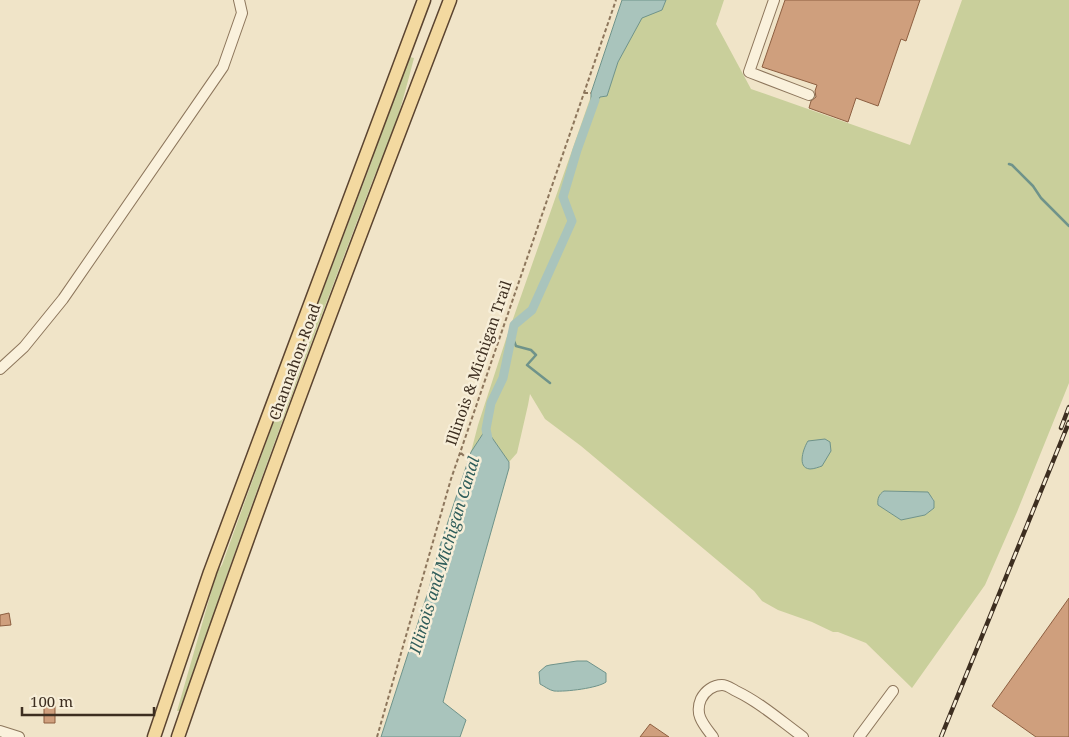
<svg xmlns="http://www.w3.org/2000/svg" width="1069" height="737" font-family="'Noto Serif',serif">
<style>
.green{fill:#c9cf9b;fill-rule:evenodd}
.water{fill:#a9c4bc;stroke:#6f938a}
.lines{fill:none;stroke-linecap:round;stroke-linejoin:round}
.stream{stroke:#6f938a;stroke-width:2.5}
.canal{stroke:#a9c4bc;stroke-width:9}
.building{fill:#cf9f7d;stroke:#8d5f41}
.minor-casing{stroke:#8d765c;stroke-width:12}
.major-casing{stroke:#5b4430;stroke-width:15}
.path{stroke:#8d765c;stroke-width:2;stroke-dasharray:4 2.5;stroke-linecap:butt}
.minor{stroke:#faf1dc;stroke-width:10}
.major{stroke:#f3d9a0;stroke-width:12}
.rail-casing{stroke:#3d2e20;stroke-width:4.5}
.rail{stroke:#f7eed8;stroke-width:2.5;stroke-dasharray:8;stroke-linecap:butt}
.labels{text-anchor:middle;stroke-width:5;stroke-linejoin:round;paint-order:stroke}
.street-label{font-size:15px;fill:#3d2e20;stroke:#f7eed8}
.water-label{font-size:16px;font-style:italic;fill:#2f5d5a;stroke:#f7eed8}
</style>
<rect width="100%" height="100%" fill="#f0e4c8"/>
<path class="green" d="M666 0H724L716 24 751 89 910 145 962 0H1069V383L1017 512 985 585 912 688 866 643 838 632H833L812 622 778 610 762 601 754 591 581 446 545 419 530 394 528 405 517 453 509 462 486 429 471 452 478 425 506 339 591 96V109L600 97 607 96 618 62 642 17 662 10ZM884 491H911L933 498 934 501V508L925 515 901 520 878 505C877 499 879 494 884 491Z
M409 57 414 58C406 89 398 119 387 149 383 159 378 167 374 177 320 318 268 458 218 600L217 608 181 711H177L217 572 222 565 279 407 373 158V151Z"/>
<path class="water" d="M622 0H666L662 10 642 18 618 62 607 96 600 97 591 110V93Z
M486 429 509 462V468L443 702 466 720 460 737H381L429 589 439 549 471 452Z
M825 439 830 442 831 451 822 466C819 467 814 469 810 469 796 468 804 447 808 441Z
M884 491 928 492 934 501V508L925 515 901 520 878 505C877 499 879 494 884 491Z
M577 661H587L606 673V682C598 688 566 692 554 691 549 690 544 686 540 684L539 672 546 666 550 665Z"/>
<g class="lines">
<path class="stream" d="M1009 164 1012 165 1033 186 1041 198 1069 226
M512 336 516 346 531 350 536 355 527 365 550 383"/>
<path class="canal" d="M488 439 486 429 491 403 503 378 514 325 532 310 572 221 563 197 577 150 595 100"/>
</g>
<path class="building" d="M785 0H920L906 41 901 39 878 106 856 98 848 122 809 108 811 101 816 97 815 91 817 85 762 67Z
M1069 598V737H1036L992 706Z
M9 613 11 625 0 626V615Z
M44 699 55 700V723H44Z
M650 724 669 737H640Z"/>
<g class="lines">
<g class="minor-casing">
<path id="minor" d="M774 0 749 72 809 95
M0 369 24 347 63 299 223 67 242 13 239 0
M0 731 19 737
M713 737C704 725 694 715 701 699 705 691 713 685 722 685 727 685 732 689 736 691 761 703 781 721 803 737
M859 737 893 691"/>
</g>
<g class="major-casing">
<path id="major" d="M154 737 210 572 254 454 424 0
M178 737C263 489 356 245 450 0"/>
</g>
<path class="path" d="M584 93H591
M461 453 468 460
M377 737 451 479 616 0"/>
<use href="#minor" class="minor"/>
<use href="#major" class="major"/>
<g class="rail-casing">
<path id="rail" d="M1061 428 1069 407
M941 737 1069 422"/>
</g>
<use href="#rail" class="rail"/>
</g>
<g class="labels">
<g class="street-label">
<text transform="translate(295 362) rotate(-70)" y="5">Channahon Road</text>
<text transform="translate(479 363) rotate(-71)" y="5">Illinois &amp; Michigan Trail</text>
</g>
<g class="water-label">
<text transform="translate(444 555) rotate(-73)" y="6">Illinois and Michigan Canal</text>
</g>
</g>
<path d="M22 707v8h132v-8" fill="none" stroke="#3d2e20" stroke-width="2.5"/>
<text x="30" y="707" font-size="15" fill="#3d2e20" stroke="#f7eed8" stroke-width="4" paint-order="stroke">100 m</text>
</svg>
